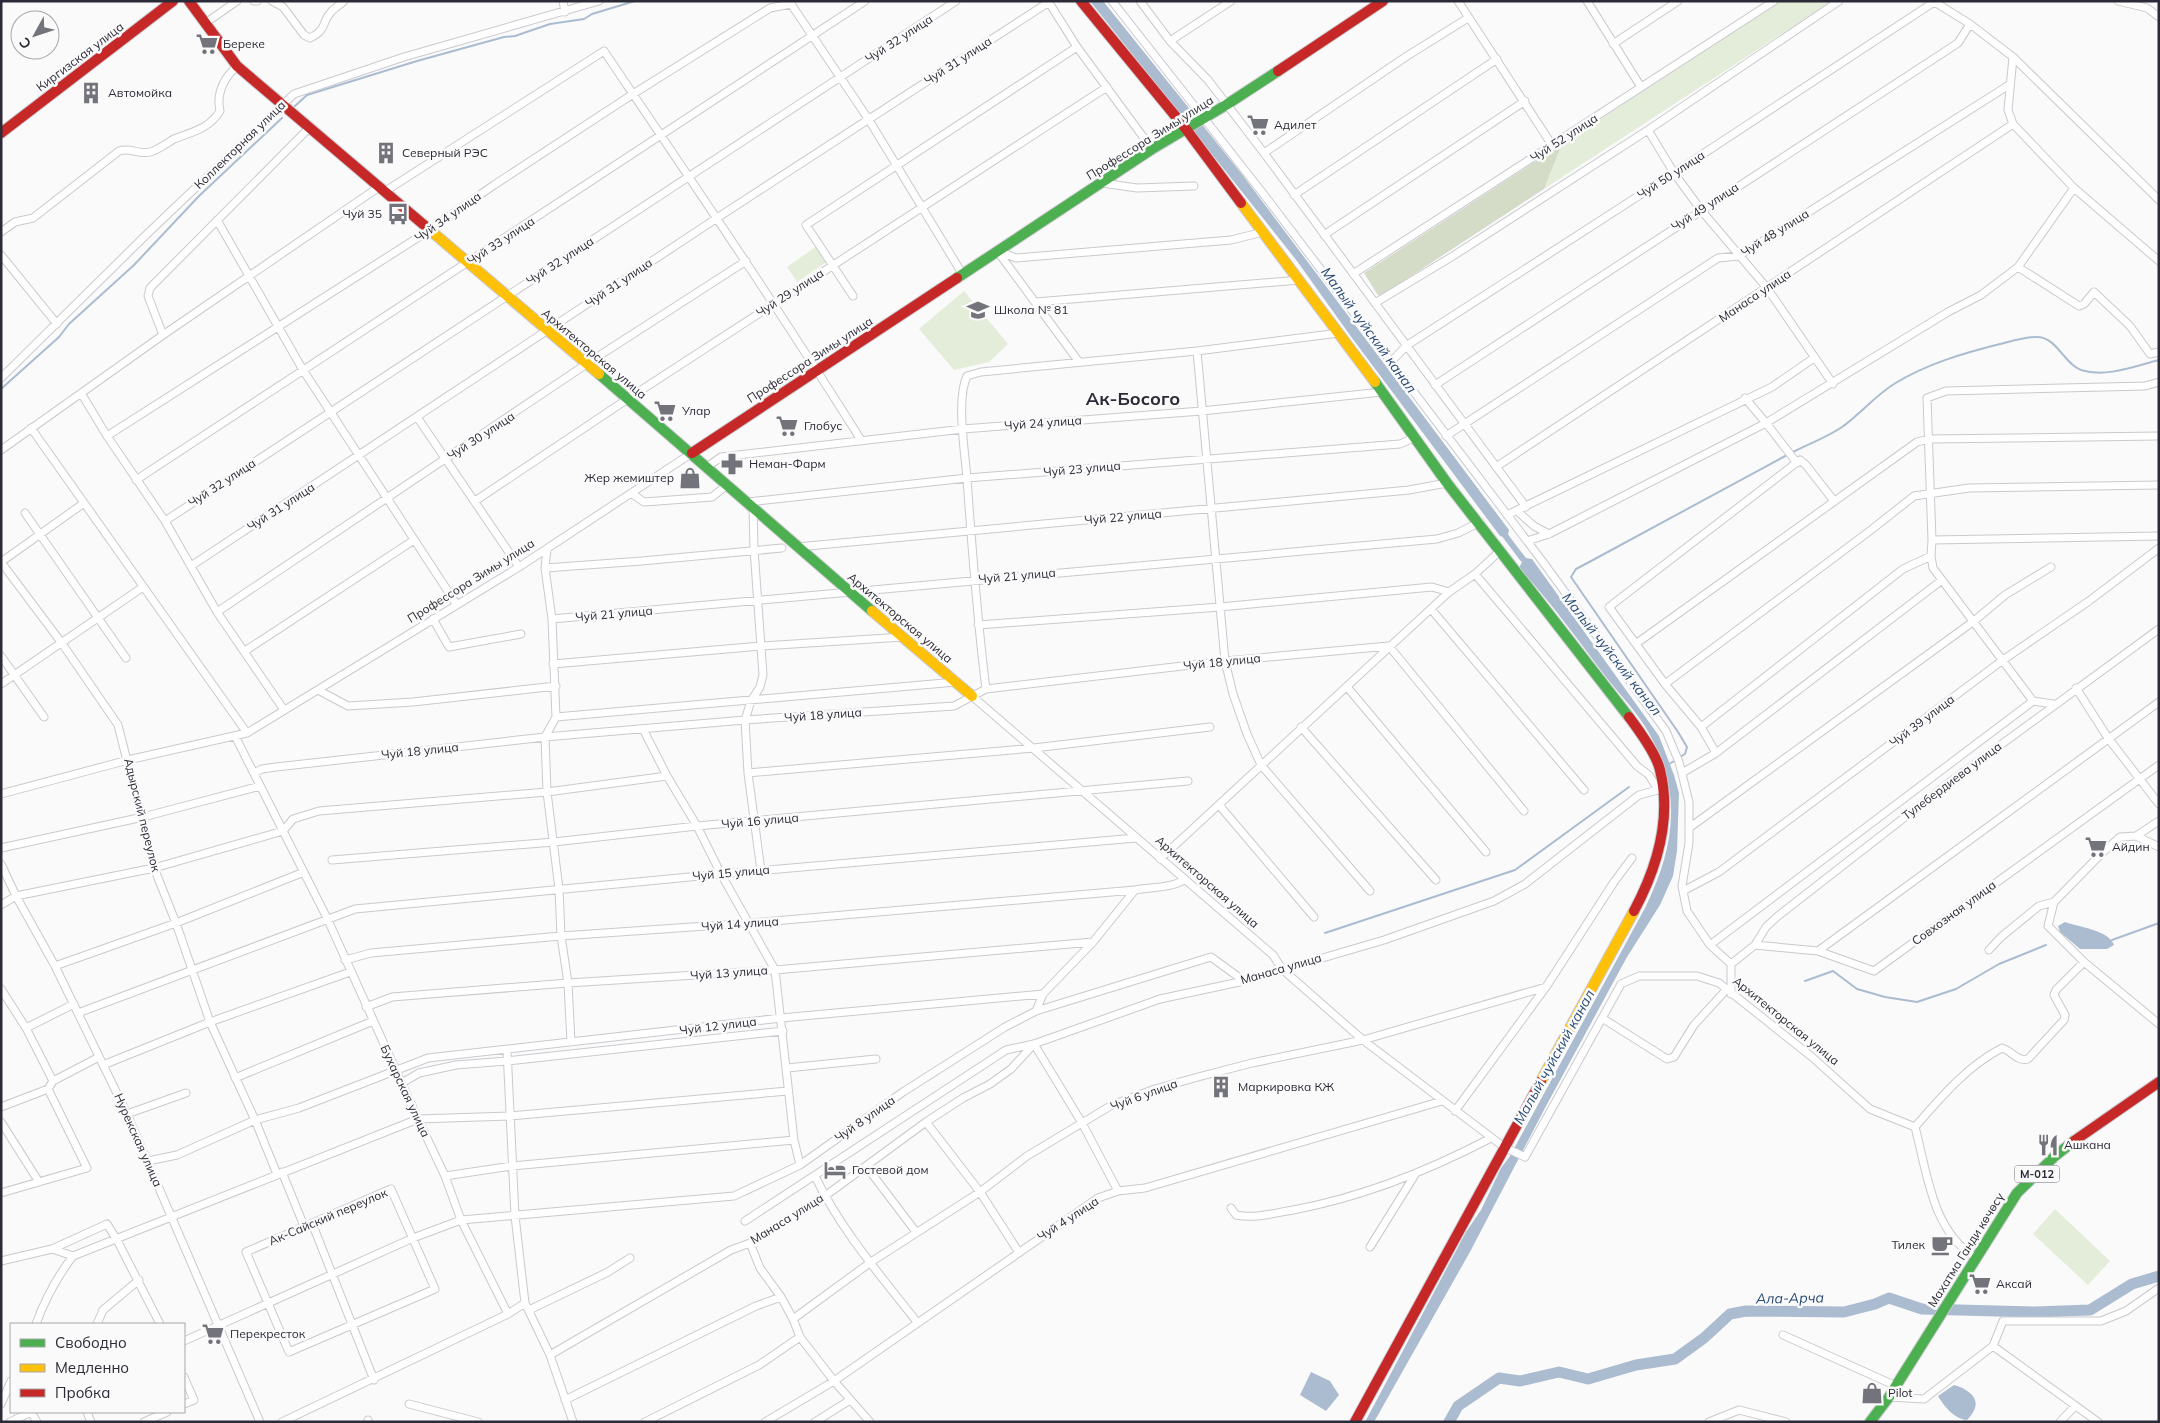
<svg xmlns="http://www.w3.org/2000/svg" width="2160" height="1423" font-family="Mulish,sans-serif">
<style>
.green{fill:#e4edd9}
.forest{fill:#d4dcc8}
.water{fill:#abbcd1}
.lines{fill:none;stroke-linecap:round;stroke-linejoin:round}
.stream{stroke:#abbcd1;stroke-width:2}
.canal{stroke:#abbcd1;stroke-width:6}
.river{stroke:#abbcd1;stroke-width:11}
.street-casing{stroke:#cac9cf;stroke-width:9}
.fast-casing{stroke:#cac9cf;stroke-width:12}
.slow-casing{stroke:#cac9cf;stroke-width:12}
.jam-casing{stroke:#cac9cf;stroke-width:12}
.street{stroke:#fefefe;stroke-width:7}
.fast{stroke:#4caf50;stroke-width:10}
.slow{stroke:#ffc107;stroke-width:10}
.jam{stroke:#c62828;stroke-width:10}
.labels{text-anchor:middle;stroke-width:5;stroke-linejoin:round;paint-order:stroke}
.shield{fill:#fafafa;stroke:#696872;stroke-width:1}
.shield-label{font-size:11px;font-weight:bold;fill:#2b2a37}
.street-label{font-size:12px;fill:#2b2a37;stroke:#fafafa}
.poi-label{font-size:12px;fill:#2b2a37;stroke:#fafafa;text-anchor:start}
.water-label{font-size:14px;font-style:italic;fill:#274a74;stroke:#fafafa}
.district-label{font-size:18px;font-weight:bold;fill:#2b2a37;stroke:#fafafa}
</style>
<rect width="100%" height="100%" fill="#fafafa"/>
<path class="green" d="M1780 1H1832L1544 189 1562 144Z
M817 246 828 261 797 282 787 267Z
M964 291 1008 344 989 362 954 370 919 329Z
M2055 1209 2110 1261 2088 1285 2033 1234Z"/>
<path class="forest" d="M1562 144 1544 189 1379 297 1364 273Z"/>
<path class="water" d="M1090 1H1103L1241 173 1509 530 1508 535 1511 540 1508 542 1504 537 1500 536 1352 338 1297 261Z
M1519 550 1526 558 1532 559 1659 736 1674 775 1679 793 1677 851 1673 876 1660 905 1627 957 1545 1108 1471 1250 1378 1415 1374 1422H1365L1466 1232 1481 1210 1501 1168 1510 1156 1645 908C1674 849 1683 794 1650 735 1639 714 1621 696 1606 677 1578 640 1551 602 1519 568L1522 562 1515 552Z
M2065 922C2078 927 2109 930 2114 945L2107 949H2080L2060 932 2058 926Z
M1311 1372 1330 1381 1339 1395 1326 1411 1300 1395Z
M1954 1385C1974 1391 1984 1403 1967 1420 1954 1419 1944 1406 1938 1396Z"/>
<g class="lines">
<path class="stream" d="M295 106 307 95 417 61 504 37 515 36 550 24 584 19 592 14 635 1
M1 389 59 337 69 324 134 265 199 196 282 118
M1791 453C1808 444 1826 438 1842 427 1860 414 1875 396 1894 384 1926 364 1964 353 2000 344 2012 341 2025 337 2037 337 2057 337 2064 364 2081 370 2106 378 2135 366 2159 360
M1680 757 1685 754 1687 747 1678 732 1571 577 1576 569 1593 560 1787 455
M1669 764 1676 760
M1325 933 1515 870 1629 787
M2112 940 2159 923
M1805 981 1833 971 1857 989 1885 997 1917 1002 1956 989 1999 964 2046 945"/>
<path class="canal" d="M1504 534 1522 558"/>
<path class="river" d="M1449 1422 1458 1406 1499 1378 1520 1381 1559 1372 1588 1379 1636 1365 1675 1359 1704 1338 1730 1314 1746 1311 1844 1312 1875 1304 1889 1298 1922 1309 2035 1312 2090 1310 2132 1284 2159 1276"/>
<g class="street-casing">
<path id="street" d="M254 1H257
M272 1 283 7 304 35 310 38C328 29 321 23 331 12 334 8 340 5 344 1
M563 1 565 12
M1048 1 1077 47 1152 149
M1112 1 1265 196 1543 562 1666 731 1679 762 1689 802V843L1682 886 1687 911 1710 945 1731 964V994
M1140 1 1170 41 1208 80 1264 153 1526 507
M1458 1 1552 145
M1587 1 1641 87
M1933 1 1970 24 2013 57 2159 200
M2118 1 2147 8 2159 17
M207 22 237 1
M1170 41 1231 1
M1613 44 1678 1
M2013 57 2008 110 2013 124 2074 188 2159 261
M1648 130 1674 173 1701 210 1767 288 1833 384
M1264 153 1407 56 1468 18
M1102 183 1137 188 1194 186
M384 192 604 51C691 180 778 308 861 440
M1294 195 1497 59
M217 220 303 370 457 605
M1 232 15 222 33 218 119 151C130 147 139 155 150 152 158 150 167 143 174 139 192 132 209 129 220 111 216 93 223 79 237 66
M1324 235 1525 101
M998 251 1016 258 1231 240 1263 232
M998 252 1079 362
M1 255 57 324
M2018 267 2079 306 2084 304 2094 292 2130 326 2150 354 2159 352
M1353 274 1774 1
M853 296 806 225 1077 47
M1036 302 1300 280
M1375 303 1453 256 1648 130 1839 1
M163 335 148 296 150 288 309 128
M1197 351 1225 661 1233 694 1247 734 1261 765 1370 891
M1391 362 1406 346 1674 173 1934 2
M1 378 147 234 294 94 404 57 599 1
M1435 385 1958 43 1970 24
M81 393 107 436 165 521 217 612 284 710
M1745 398 1766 423 1948 312 1981 295 2018 267 2074 188
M417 417 519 567
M31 428 247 733
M107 436 425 233 494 185 633 94 770 8 791 4 869 120 963 275
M1446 436 1718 258 1739 256 2009 85
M1 450 163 335 379 187
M707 467 721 457 963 429 1202 411 1382 392
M1496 467 2013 124
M136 480 865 1
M631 493 644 502 712 497 727 485
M475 501 623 402 1107 87
M748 502 967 478 1400 444 1416 437
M753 507 754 549 763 675 760 687 751 701 745 720 748 773 761 871
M1517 511 1534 526 1549 534
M25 513 126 658
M1507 515 1772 387 1814 358
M165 521 956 1
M1932 540 2159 536
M1527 541 1549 534 1766 423 1797 463
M797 547 1409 490 1447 483
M547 549 545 568 552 619 556 717 545 737 547 792 559 889 561 936 568 983 571 1042
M1 562 61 642 118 725 154 868 176 923 210 1022 255 1120 277 1174
M1 562 84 503
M191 566 717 218 1049 2
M545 568 642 561 782 548
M1475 574 1637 766 1649 775 1658 790H1661
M1431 609 1584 790
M217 612 591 361 746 261
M433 619 449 647 521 634
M552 619 1437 539 1458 533 1480 522
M978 625 1220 607 1432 587 1449 592
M1637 643 1917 442 1929 439 2159 436
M245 651 414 540
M1 656 44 717
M553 664 761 646 903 637
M1 684 143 587
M1665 684 1871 530 1914 496 1969 488 2159 485
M1347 687 1486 852
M2076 688 2108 738 2159 804
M986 689C977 619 972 549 967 479 965 452 956 399 967 376L981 372 1197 351 1339 333
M318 690 348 706 413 702 556 686
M972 696 1273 955 1282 969 1363 1040 1504 1147 1525 1157 1621 984 1639 976H1697L1719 983 1812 1057 1870 1109 1915 1127C1927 1172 1932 1231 1975 1257
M2053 704 2033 701 1933 568 1931 556 1932 540 1927 398 1946 391 2145 386 2159 382
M556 717 956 682
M1301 727 1436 880
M1701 727 1903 569 1931 556
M643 729 667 776 697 826 721 874 775 970 794 1140 800 1165
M235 736 327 918 418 1119 445 1176 461 1220 508 1314
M1716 753 1701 727 1665 684 1609 607 1800 460 1806 465 1834 501
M254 773 262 769 276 767 545 737 745 720 954 706 986 689 1225 661 1389 646 1524 811
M748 773 1034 748 1210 727
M1682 773 1716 753 1942 580
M1 794 128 760 247 733 519 567 692 453
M1219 805 1314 917
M2159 821 2136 836 2120 837 2100 855 2054 902 2048 926 2084 962 2159 1024
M1689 828 1974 621 2005 595 2051 567
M2136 836 2159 847
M1 848 143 817 260 786
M1160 859 1449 592 1475 574 1501 550
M332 860 554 842 697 826 1188 781
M1 864 16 896 55 966 127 1114 260 1422
M1683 891 1719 872 2003 660 2089 601 2159 548
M1 905 16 896 154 868 283 831 293 819 319 811 547 792 667 776
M1710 945 2033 701
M1755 945 1766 927 1778 916 1950 782 2159 629
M1989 950 2001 937 2039 906 2054 902
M1818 951 2159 702
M345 960 371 953 561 936 750 923 1135 890
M1731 964 1755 945 1818 951 1874 971 2159 765
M55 966 176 923 304 872
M1 989 26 1028 53 1081 48 1089
M366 1007 392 997 568 983 775 970 1093 942
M1036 1011 1043 994 1093 942 1135 890C1151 887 1171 888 1184 880
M78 1013 355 909 721 874 1136 838
M1602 1018 1667 1059 1674 1057 1694 1025 1726 990
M26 1028 74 1004
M507 1050 515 1216 525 1303
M103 1065 210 1022 350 972
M787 1068 876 1059
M235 1078 373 1021
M53 1081 99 1057
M402 1083 419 1073 456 1065 507 1061 783 1031
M1 1107 48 1089 87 1168 1 1193
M1455 1111 1546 987 1614 882 1632 858
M127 1114 186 1093
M1 1122 39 1182
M926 1122 980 1192 1018 1251
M1915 1127C1940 1098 1967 1066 2002 1048 2012 1051 2017 1062 2028 1059L2064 1020 2065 1015 2054 995 2056 990 2084 962
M148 1161 177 1155 255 1120 299 1108 428 1058 781 1018 1043 994
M866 1166 916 1232
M282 1172 304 1226
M445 1176 512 1166 794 1140
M815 1176C840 1229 881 1276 917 1322
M391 1189 435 1289 289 1352 246 1252Z
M1231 1208 1236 1215C1255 1219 1274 1213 1293 1210 1363 1197 1428 1171 1491 1138
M745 1221 1006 1050 1034 1044 1160 999 1244 981 1384 940 1494 901 1525 884 1639 795 1658 790
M312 1223 374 1380
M750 1243 760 1268 781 1297 793 1319 800 1337 834 1381 870 1422
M1370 1247 1416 1173
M52 1249 73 1256 418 1119 510 1116 788 1091
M1 1261 52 1249 107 1224 117 1240 160 1324
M529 1310 608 1272 630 1258
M793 1319 871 1262 980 1192 1027 1156 1112 1105 1155 1089 1198 1077 1252 1063 1363 1040 1546 987
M36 1324C45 1299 57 1277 73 1256
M97 1324 103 1310 139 1280
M1783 1335 1896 1386
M184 1341 413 1238 461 1220 734 1196 800 1165 903 1092 1005 1027 1036 1011 1211 957 1244 981
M1993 1346 2003 1321H2101L2126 1311 2159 1288
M550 1355 731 1250 750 1243 825 1196 926 1122 963 1098 990 1084 1011 1069 1034 1044 1082 1123 1118 1191
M184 1377 194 1400 184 1404
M1889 1397 1924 1399 1993 1346 2098 1422
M565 1400 756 1306 781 1297
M1 1404 11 1381
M409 1404 478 1422
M87 1412 91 1422
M10 1422 31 1412 37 1422
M144 1422 167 1412
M282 1422 508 1314 525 1303 550 1355 573 1422
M368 1422V1420
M645 1422 759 1365 800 1337
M765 1422 834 1381 1098 1198 1118 1191 1145 1188 1442 1101
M815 1422 850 1400
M1709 1422 1739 1410 1786 1422
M2060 1422 2075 1406"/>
</g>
<g class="fast-casing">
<path id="fast" d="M957 278 1152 149 1226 105 1278 71
M599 374 872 611
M1375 382 1447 483 1629 717
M1870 1422 1889 1397 2017 1193 2055 1156 2074 1141"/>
</g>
<g class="slow-casing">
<path id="slow" d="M1241 203 1375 382
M424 225 599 374
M872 611 972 696
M1541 1081 1634 911"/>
</g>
<g class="jam-casing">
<path id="jam" d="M189 1 237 66 424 225
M1081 1 1186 129 1241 203
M1278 71 1383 1
M1 133 173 1
M692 453 957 278
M1629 717C1638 729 1657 756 1660 770 1672 819 1657 868 1634 911
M2074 1141 2159 1082
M1355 1422 1541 1081"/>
</g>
<use href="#street" class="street"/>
<use href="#fast" class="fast"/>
<use href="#slow" class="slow"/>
<use href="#jam" class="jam"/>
</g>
<defs>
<g id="supermarket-bare" transform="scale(1.725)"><path d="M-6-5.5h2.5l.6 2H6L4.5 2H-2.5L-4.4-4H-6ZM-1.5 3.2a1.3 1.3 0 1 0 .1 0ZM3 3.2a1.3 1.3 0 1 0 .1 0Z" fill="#73737b" stroke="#fafafa" stroke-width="2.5" paint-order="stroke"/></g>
<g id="building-bare" transform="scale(1.725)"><path d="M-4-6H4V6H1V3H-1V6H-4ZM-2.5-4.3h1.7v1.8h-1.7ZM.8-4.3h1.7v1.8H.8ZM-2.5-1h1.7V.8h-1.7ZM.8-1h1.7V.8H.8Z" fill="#73737b" stroke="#fafafa" stroke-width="2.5" paint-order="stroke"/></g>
<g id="bus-bare" transform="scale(1.725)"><path d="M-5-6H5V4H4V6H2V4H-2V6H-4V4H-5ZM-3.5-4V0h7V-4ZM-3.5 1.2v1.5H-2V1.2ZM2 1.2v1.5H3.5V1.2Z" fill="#73737b" stroke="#fafafa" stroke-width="2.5" paint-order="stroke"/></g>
<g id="school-bare" transform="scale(1.725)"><path d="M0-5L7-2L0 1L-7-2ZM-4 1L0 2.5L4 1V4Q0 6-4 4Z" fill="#73737b" stroke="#fafafa" stroke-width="2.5" paint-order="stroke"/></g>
<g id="pharmacy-bare" transform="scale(1.725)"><path d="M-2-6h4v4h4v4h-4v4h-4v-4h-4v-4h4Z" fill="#73737b" stroke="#fafafa" stroke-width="2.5" paint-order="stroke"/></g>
<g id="shop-bare" transform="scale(1.725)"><path d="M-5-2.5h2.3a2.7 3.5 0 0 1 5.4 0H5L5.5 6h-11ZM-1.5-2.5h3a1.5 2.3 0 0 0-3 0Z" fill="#73737b" stroke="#fafafa" stroke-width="2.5" paint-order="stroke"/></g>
<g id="restaurant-bare" transform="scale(1.725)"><path d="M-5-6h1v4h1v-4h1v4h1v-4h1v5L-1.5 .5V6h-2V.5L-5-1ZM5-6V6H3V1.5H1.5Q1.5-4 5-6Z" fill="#73737b" stroke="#fafafa" stroke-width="2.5" paint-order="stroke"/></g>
<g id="hotel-bare" transform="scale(1.725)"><path d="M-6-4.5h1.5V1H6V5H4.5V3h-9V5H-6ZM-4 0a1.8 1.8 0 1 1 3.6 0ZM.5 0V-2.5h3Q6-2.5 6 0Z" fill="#73737b" stroke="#fafafa" stroke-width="2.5" paint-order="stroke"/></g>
<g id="cafe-bare" transform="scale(1.725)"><path d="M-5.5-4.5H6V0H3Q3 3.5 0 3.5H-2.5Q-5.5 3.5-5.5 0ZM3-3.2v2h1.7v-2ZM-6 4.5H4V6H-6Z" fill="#73737b" stroke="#fafafa" stroke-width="2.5" paint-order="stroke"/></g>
</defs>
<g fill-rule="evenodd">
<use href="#supermarket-bare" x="207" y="44"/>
<use href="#building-bare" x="91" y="93"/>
<use href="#supermarket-bare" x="1258" y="125"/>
<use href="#building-bare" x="386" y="153"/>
<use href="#bus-bare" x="398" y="214"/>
<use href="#school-bare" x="978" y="310"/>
<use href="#supermarket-bare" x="665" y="411"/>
<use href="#supermarket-bare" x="787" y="426"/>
<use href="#pharmacy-bare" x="732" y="464"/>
<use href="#shop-bare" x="690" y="478"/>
<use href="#supermarket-bare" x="2096" y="847"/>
<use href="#building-bare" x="1221" y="1087"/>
<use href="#restaurant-bare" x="2048" y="1145"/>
<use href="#hotel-bare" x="835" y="1170"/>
<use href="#cafe-bare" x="1942" y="1245"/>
<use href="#supermarket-bare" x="1980" y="1284"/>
<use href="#supermarket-bare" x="213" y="1334"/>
<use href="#shop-bare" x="1872" y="1393"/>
</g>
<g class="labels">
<rect class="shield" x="2014.5" y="1165.5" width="45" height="17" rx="4"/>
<g class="shield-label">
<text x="2037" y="1178">М-012</text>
</g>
<g class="street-label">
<text transform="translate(899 39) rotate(-33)" y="4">Чуй 32 улица</text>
<text transform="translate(80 57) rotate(-37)" y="4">Киргизская улица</text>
<text transform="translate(958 61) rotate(-33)" y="4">Чуй 31 улица</text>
<text transform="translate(1150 138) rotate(-32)" y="4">Профессора Зимы улица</text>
<text transform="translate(1564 138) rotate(-33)" y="4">Чуй 52 улица</text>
<text transform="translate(240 145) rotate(-44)" y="4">Коллекторная улица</text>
<text transform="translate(1671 175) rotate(-33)" y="4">Чуй 50 улица</text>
<text transform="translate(1705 207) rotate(-33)" y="4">Чуй 49 улица</text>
<text transform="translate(448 217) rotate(-35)" y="4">Чуй 34 улица</text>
<text transform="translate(1775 233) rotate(-32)" y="4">Чуй 48 улица</text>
<text transform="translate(501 241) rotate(-33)" y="4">Чуй 33 улица</text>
<text transform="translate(560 261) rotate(-33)" y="4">Чуй 32 улица</text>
<text transform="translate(619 283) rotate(-34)" y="4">Чуй 31 улица</text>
<text transform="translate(790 293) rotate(-33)" y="4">Чуй 29 улица</text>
<text transform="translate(1755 296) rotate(-34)" y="4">Манаса улица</text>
<text transform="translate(594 354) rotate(40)" y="4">Архитекторская улица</text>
<text transform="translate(810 360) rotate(-33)" y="4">Профессора Зимы улица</text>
<text transform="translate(1043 423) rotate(-4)" y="4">Чуй 24 улица</text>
<text transform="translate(481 436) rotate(-33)" y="4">Чуй 30 улица</text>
<text transform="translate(1082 469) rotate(-5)" y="4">Чуй 23 улица</text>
<text transform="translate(222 483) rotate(-33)" y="4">Чуй 32 улица</text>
<text transform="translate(281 507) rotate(-33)" y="4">Чуй 31 улица</text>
<text transform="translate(1123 517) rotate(-5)" y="4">Чуй 22 улица</text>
<text transform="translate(1017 576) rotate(-5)" y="4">Чуй 21 улица</text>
<text transform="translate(471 581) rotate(-32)" y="4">Профессора Зимы улица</text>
<text transform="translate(614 614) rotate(-5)" y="4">Чуй 21 улица</text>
<text transform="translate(900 618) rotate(40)" y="4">Архитекторская улица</text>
<text transform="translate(1222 662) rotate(-6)" y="4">Чуй 18 улица</text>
<text transform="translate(823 715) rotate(-4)" y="4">Чуй 18 улица</text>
<text transform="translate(1922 721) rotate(-37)" y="4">Чуй 39 улица</text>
<text transform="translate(420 751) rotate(-6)" y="4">Чуй 18 улица</text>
<text transform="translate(1952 781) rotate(-37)" y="4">Тулебердиева улица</text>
<text transform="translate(142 815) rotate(76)" y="4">Адырский переулок</text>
<text transform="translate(760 821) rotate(-5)" y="4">Чуй 16 улица</text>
<text transform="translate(731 873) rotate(-5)" y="4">Чуй 15 улица</text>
<text transform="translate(1207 882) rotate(41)" y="4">Архитекторская улица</text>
<text transform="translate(1954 913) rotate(-36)" y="4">Совхозная улица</text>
<text transform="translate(740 924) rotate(-4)" y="4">Чуй 14 улица</text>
<text transform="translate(1281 969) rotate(-16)" y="4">Манаса улица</text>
<text transform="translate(729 973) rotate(-4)" y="4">Чуй 13 улица</text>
<text transform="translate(1786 1021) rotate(39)" y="4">Архитекторская улица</text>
<text transform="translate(718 1026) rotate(-7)" y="4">Чуй 12 улица</text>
<text transform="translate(405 1091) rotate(65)" y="4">Бухарская улица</text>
<text transform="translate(1144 1095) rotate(-20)" y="4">Чуй 6 улица</text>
<text transform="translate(865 1119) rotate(-35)" y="4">Чуй 8 улица</text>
<text transform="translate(138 1140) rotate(66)" y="4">Нурекская улица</text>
<text transform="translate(328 1217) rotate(-23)" y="4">Ак-Сайский переулок</text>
<text transform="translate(787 1219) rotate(-32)" y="4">Манаса улица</text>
<text transform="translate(1068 1219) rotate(-33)" y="4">Чуй 4 улица</text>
<text transform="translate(1966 1250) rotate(-58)" y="4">Махатма Ганди көчөсү</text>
</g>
<g class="poi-label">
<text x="223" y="48">Береке</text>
<text x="108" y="97">Автомойка</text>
<text x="1274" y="129">Адилет</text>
<text x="402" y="157">Северный РЭС</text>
<text x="382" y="218" text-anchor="end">Чуй 35</text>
<text x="994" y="314">Школа № 81</text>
<text x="682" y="415">Улар</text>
<text x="804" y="430">Глобус</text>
<text x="749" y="468">Неман-Фарм</text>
<text x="674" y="482" text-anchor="end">Жер жемиштер</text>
<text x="2112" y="851">Айдин</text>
<text x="1238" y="1091">Маркировка КЖ</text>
<text x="2064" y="1149">Ашкана</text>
<text x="852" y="1174">Гостевой дом</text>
<text x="1925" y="1249" text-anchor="end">Тилек</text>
<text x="1996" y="1288">Аксай</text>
<text x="230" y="1338">Перекресток</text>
<text x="1888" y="1397">Pilot</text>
</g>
<g class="water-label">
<text transform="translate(1369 330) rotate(54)" y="5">Малый чуйский канал</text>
<text transform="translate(1612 654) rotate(52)" y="5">Малый чуйский канал</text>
<text transform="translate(1554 1057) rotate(-61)" y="5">Малый чуйский канал</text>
<text transform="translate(1790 1298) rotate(-1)" y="5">Ала-Арча</text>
</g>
<g class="district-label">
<text x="1133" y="405">Ак-Босого</text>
</g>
</g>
<rect width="2160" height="1423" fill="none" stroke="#2b2a37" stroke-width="5"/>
<rect x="10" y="1323" width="175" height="90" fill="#fafafa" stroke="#a7a7ac"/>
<rect x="20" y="1339" width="25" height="8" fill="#4caf50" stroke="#a7a7ac"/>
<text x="55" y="1348" font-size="15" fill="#2b2a37">Свободно</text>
<rect x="20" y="1364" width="25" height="8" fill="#ffc107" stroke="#a7a7ac"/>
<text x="55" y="1373" font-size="15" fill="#2b2a37">Медленно</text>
<rect x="20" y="1389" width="25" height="8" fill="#c62828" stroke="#a7a7ac"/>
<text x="55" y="1398" font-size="15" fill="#2b2a37">Пробка</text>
<g transform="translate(35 35) rotate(230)"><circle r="24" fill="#fafafa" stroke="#a7a7ac"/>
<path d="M0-4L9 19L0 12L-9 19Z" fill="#73737b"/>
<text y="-8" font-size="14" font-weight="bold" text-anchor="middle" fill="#2b2a37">С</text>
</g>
</svg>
